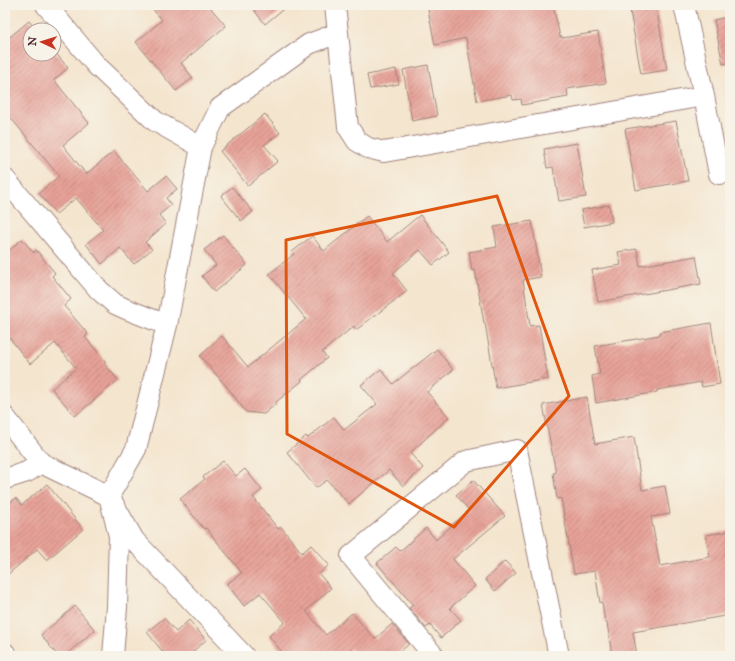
<svg xmlns="http://www.w3.org/2000/svg" width="735" height="661" font-family="'IM FELL Great Primer',serif">
<style>
.building{fill:url(#building-hatch)}
.lines{fill:none;stroke-linecap:round;stroke-linejoin:round}
.minor-casing{stroke:#9f827c;stroke-width:22}
.minor{stroke:#fff;stroke-width:20}
.marked{fill:none;stroke:#e0560e;stroke-width:3;stroke-linejoin:round}
</style>
<defs>
<pattern id="building-hatch" width="6" height="6" patternUnits="userSpaceOnUse"><rect width="6" height="6" fill="#e7a298"/><path d="M-1 1l2-2M0 6l6-6M5 7l2-2" fill="none" stroke="#bd837c"/></pattern>
</defs>
<rect width="100%" height="100%" fill="#f7f3e8"/>
<filter id="ink" filterUnits="userSpaceOnUse"><feTurbulence type="fractalNoise" baseFrequency=".025" numOctaves="2"/><feDisplacementMap in="SourceGraphic" scale="8" xChannelSelector="R" yChannelSelector="G"/><feConvolveMatrix kernelMatrix="1 2 1 2 8 2 1 2 1" color-interpolation-filters="sRGB"/></filter>
<filter id="wash" filterUnits="userSpaceOnUse"><feTurbulence type="fractalNoise" baseFrequency=".012" numOctaves="4" result="noise"/><feDisplacementMap in="SourceGraphic" scale="16" xChannelSelector="R" yChannelSelector="G"/><feGaussianBlur stdDeviation="0.9" result="paint"/><feColorMatrix in="noise" values="0 0 0 0 0 0 0 0 0 0 0 0 0 0 0 0 0 1.4 0 .05"/><feComposite in="paint" operator="in"/></filter>
<g filter="url(#wash)">
<rect width="100%" height="100%" fill="#f4e5ce"/>
<g id="blocks">
<path class="building" d="M149 5H208L226 26 181 63 193 78 176 91 136 42 162 20Z
M250 5H288L265 24Z
M427 5H553L560 37 562 36V38L598 32 606 83 567 89 568 97 522 105 521 99 513 100 512 95 477 101 466 38 435 45Z
M629 5H656L667 70 641 74Z
M730 16V63L723 64 714 20Z
M29 21 36 30H30V54H54V51L68 68 54 80 89 123 63 145 86 174 114 151 148 191 166 176 177 189 166 198 171 205 159 215 166 224 145 242 152 249 134 264 120 248 102 264 86 244 103 230 76 198 56 214 39 193 59 176 5 111V41Z
M428 65 437 116 412 121 403 70Z
M396 69 399 84 370 89 367 75Z
M265 114 280 133 264 145 278 161 248 186 220 151Z
M676 121 688 181 636 190 625 129Z
M577 143 586 197 559 201 553 167 547 168 544 149Z
M232 187 253 212 241 221 221 196Z
M609 205 612 222 584 227 581 210Z
M420 215 449 252 433 265 420 250 393 273 407 291 356 330 354 326 322 352 327 358 301 380 302 381 276 402 277 403 264 414 246 412 227 387 200 356 222 336 248 367 306 319 269 274 294 254 292 252 312 236 324 251 367 216 387 242Z
M532 221 541 277 523 280 530 326 539 325 548 379 496 388 485 323H484L475 270 472 271 469 252 497 247 494 227Z
M223 235 247 265 214 292 202 276 216 265 204 250Z
M22 239 34 253 36 250 55 273 52 276 71 299 64 306 88 334 85 337 106 362 104 363 118 380 75 416 52 389 76 368 55 343 30 364 5 332V254Z
M637 249 640 266 696 256 701 284 598 302 592 270 621 265 618 252Z
M711 323 720 384 702 387 701 382 657 390V392L596 403 592 376 600 374 595 346 660 335V332Z
M437 349 453 370 427 392 449 417 410 453 423 468 403 486 389 470 349 504 327 480 316 488 287 452 306 436 308 438 334 417 344 430 377 404 361 385 381 369 393 384Z
M587 397 595 444 634 437 642 490 665 486 670 514 651 517 660 566 710 557 706 535 730 531V615L633 632 637 656H612L607 622H605L602 602 600 603 595 571 574 574 561 498 557 499 553 473H556L543 405Z
M223 461 236 476 245 469 262 490 253 497 278 529 281 527 302 553 311 545 329 565 319 574 331 588 306 611 326 635 352 613 375 639 392 624 409 644 395 656H357L351 649 344 656H285L269 636 285 622 260 593 244 606 227 584 242 573 206 528 204 529 180 499 205 479 203 477Z
M473 480 505 516 453 559 475 586 450 608 461 620 441 638 430 625 426 628 409 608 413 605 377 563 396 547 400 551 426 528 436 540 469 510 456 495Z
M47 484 83 529 47 560 37 549 5 577V506L16 498 22 505Z
M505 561 516 573 495 591 485 579Z
M75 606 95 630 64 656H58L41 635Z
M164 618 176 632 189 620 206 640 188 656H166L147 632Z"/>
</g>
</g>
<g filter="url(#ink)">
<use href="#blocks" fill-opacity="0" stroke="#9f827c" stroke-width="1"/>
<g class="lines">
<g class="minor-casing">
<path id="minor" d="M46 5 96 65 155 121 201 147
M338 33 348 127 357 141 368 148 384 152 704 96 684 5
M704 96 719 174 730 172
M5 179 99 290 115 304 126 309 167 325
M5 417 41 463 109 496 134 540 244 656
M5 479 27 472 41 463
M5 653 7 656
M113 656 117 607 119 536 109 496 136 449 167 325 201 147 220 108 309 44 338 33 335 5
M434 656 351 556 466 461 517 450 559 656"/>
</g>
<use href="#minor" class="minor"/>
</g>
</g>
<path class="marked" d="M497 196 569 396 454 527 287 434 286 240Z"/>
<rect width="735" height="661" fill="none" stroke="#f7f3e8" stroke-width="20"/>
<g transform="translate(42 42) rotate(274)"><circle r="19" fill="#f7f3e8" stroke="#b29e9c"/>
<path d="M0-3L7 15L0 10L-7 15Z" fill="#c8321e"/>
<text y="-6" font-size="11" font-weight="bold" text-anchor="middle" fill="#4a1f2b">N</text>
</g>
</svg>
